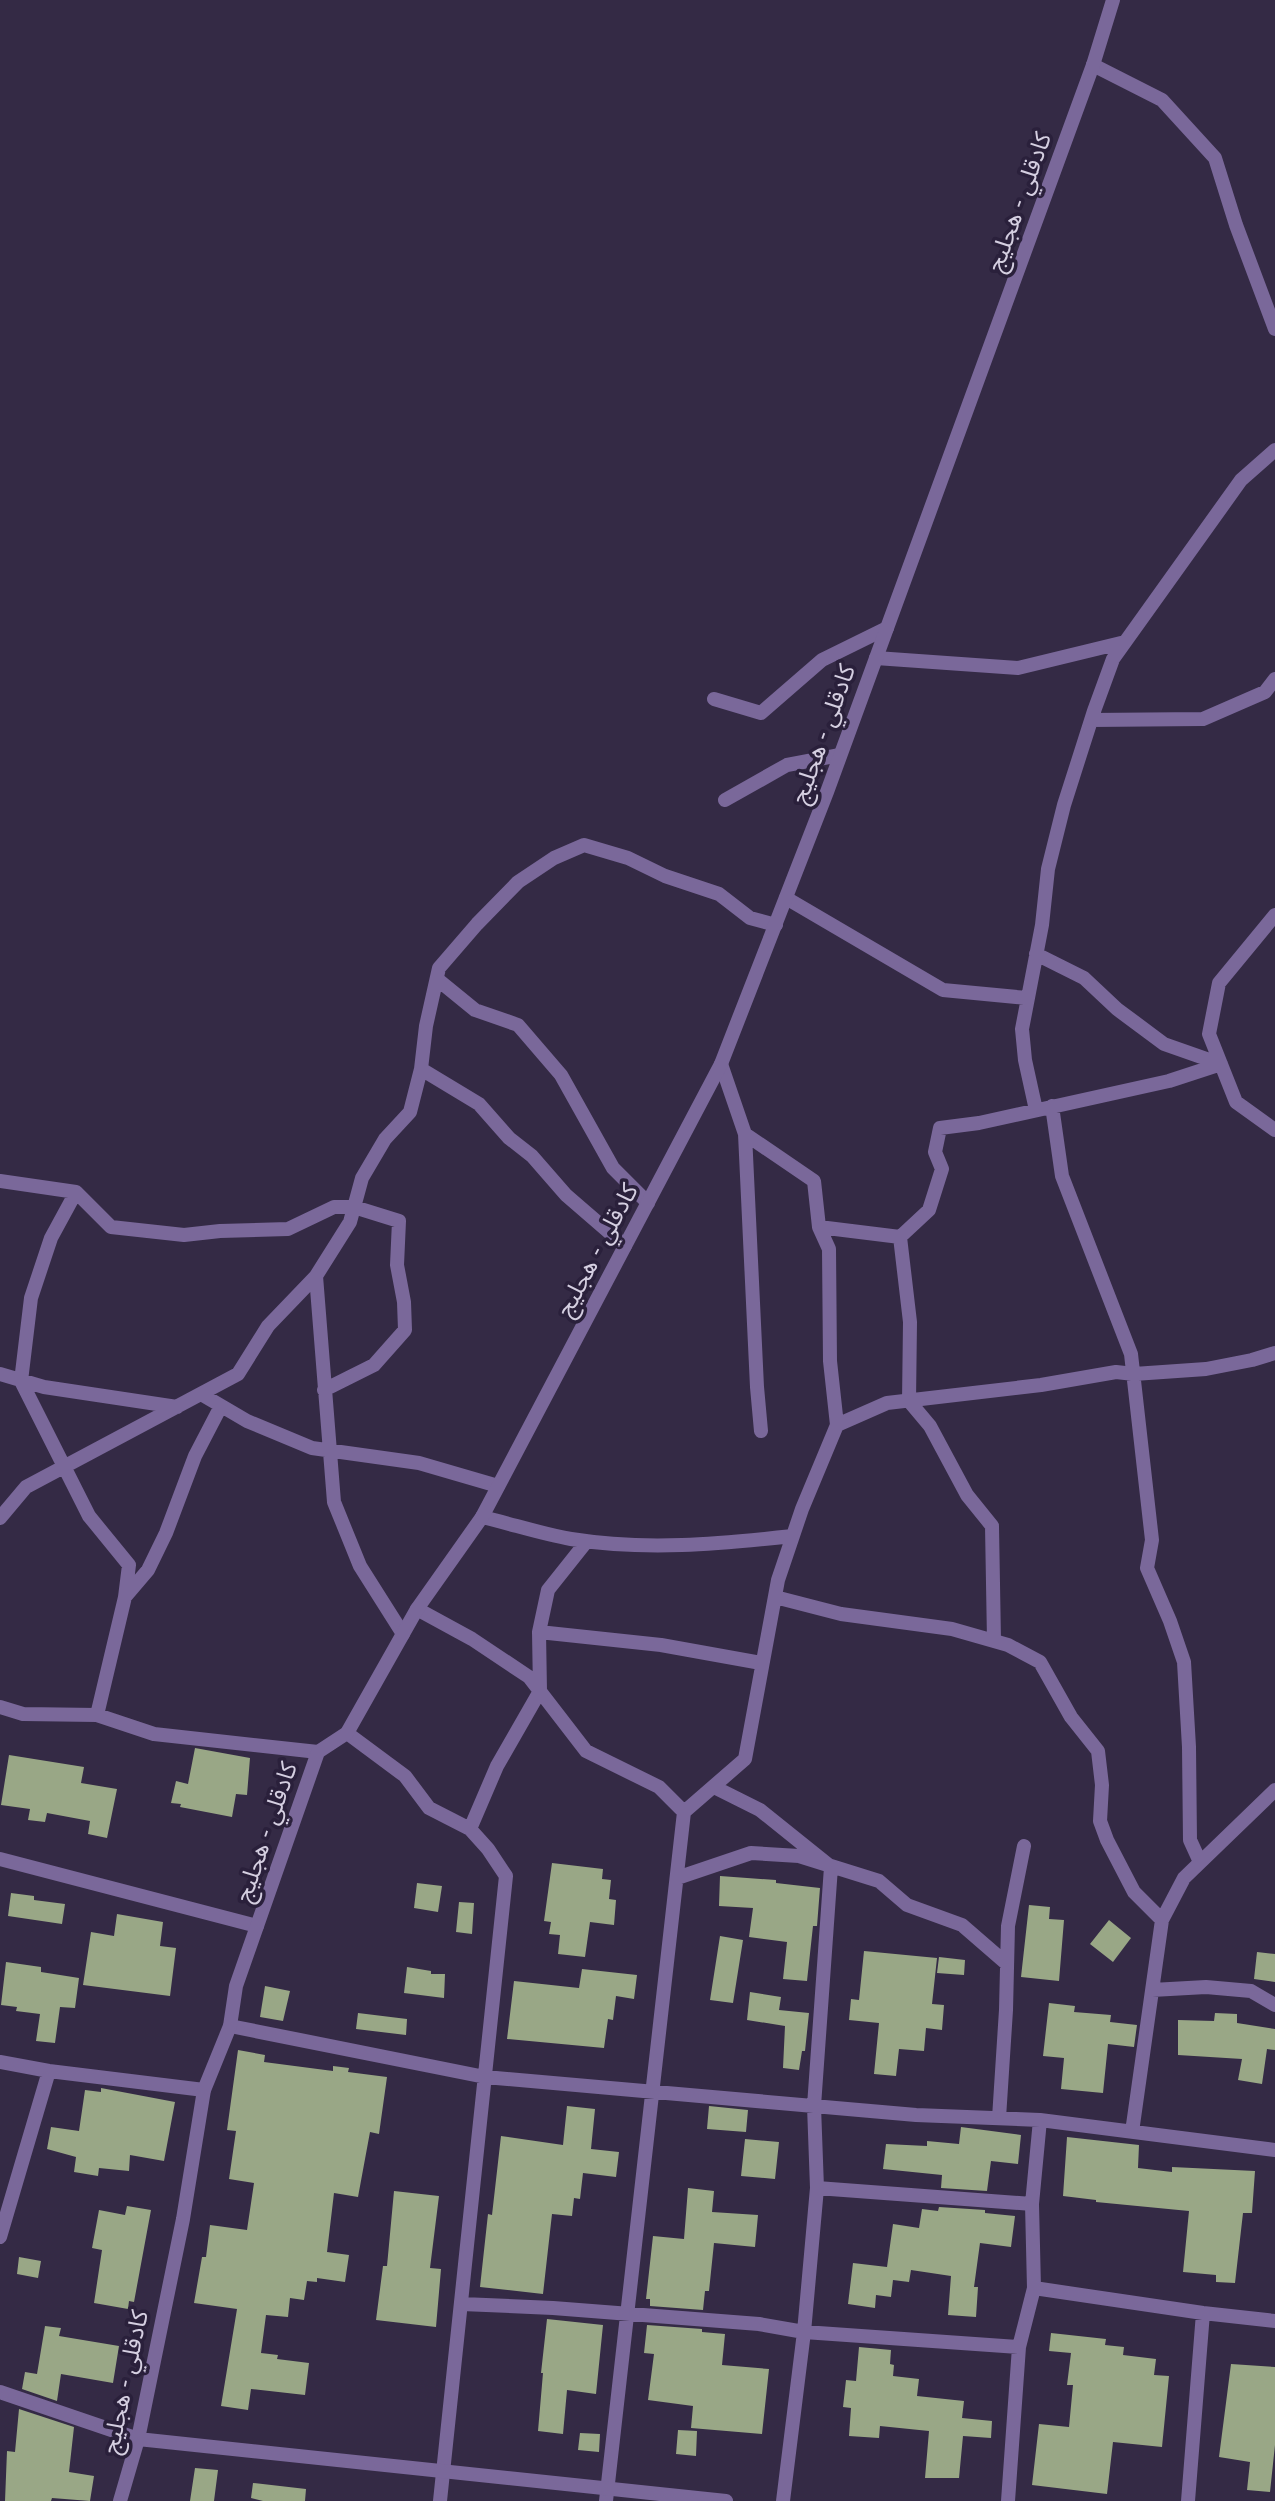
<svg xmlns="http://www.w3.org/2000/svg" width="1275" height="2501" font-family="Lato,'Noto Sans Arabic',sans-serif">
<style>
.building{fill:#99a786}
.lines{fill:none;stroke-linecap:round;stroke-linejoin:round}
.minor{stroke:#7a689a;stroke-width:14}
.tertiary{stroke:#7a689a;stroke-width:14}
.labels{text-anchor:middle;stroke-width:7;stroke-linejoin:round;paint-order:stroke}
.street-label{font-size:24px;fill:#d5cfe1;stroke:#2a203b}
</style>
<rect width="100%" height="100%" fill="#342a45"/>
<path class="building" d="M195 1748 250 1758 247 1795 236 1794 232 1817 180 1807 181 1804 171 1803 176 1781 188 1784Z
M9 1755 84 1767 81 1783 117 1789 107 1838 88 1834 90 1821 47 1813 45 1822 28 1820 30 1809 1 1805Z
M552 1863 603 1869 602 1879 611 1880 609 1899 616 1900 614 1925 590 1922 585 1957 558 1954 560 1935 549 1934 551 1922 544 1921Z
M720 1876 776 1880V1883L820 1888 817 1926H813L807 1981 783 1979 787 1942 749 1937 753 1908 719 1906Z
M417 1883 442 1886 438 1912 414 1908Z
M11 1893 34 1896V1900L65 1904 62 1924 8 1916Z
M459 1902 474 1903 472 1934 456 1932Z
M1029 1905 1050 1907 1049 1919 1064 1920 1059 1981 1021 1977Z
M117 1914 163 1922 160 1946 176 1948 170 1996 83 1985 91 1932 114 1936Z
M1109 1920 1131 1938 1113 1962 1090 1944Z
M720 1936 743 1940 733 2003 710 2000Z
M864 1951 937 1958 932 2004 944 2005 942 2030 926 2028 924 2051 899 2049 896 2076 874 2074 879 2023 849 2020 851 1999 859 2000Z
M1257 1952 1275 1954V1982L1254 1979Z
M939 1957 965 1960 964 1975 937 1973Z
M6 1962 41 1967V1972L79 1978 75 2008 60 2007 55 2043 36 2041 40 2014 16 2011 17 2007 1 2005Z
M407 1967 431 1971V1974H445L444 1998 404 1993Z
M582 1969 637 1975 634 1999 616 1996 613 2020 608 2019 604 2048 507 2039 514 1981 579 1988Z
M265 1986 290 1991 283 2021 260 2017Z
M750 1992 781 1997 779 2010 809 2013 805 2051H802L799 2070 783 2068 785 2026 747 2020Z
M1049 2003 1075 2006 1074 2012 1111 2015 1110 2022 1137 2025 1134 2047 1108 2044 1103 2093 1061 2089 1064 2058 1043 2056Z
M358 2013 407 2019 406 2035 356 2029Z
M1215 2013 1237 2014V2023L1275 2029V2050L1267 2049 1262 2084 1238 2080 1242 2059 1178 2055V2020L1214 2021Z
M238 2050 265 2055 264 2062 333 2071V2066L349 2068 348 2072 387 2077 379 2134 370 2132 358 2197 334 2193 327 2252 349 2255 345 2282 317 2278V2282L307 2281 304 2300 290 2298 288 2317 266 2315 261 2353 278 2355 277 2359 309 2363 305 2395 251 2389 248 2410 221 2406 237 2309 194 2303 202 2257H206L210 2225 247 2230 254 2183 229 2179 236 2131 227 2130Z
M101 2088 175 2102 164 2161 130 2155 129 2171 99 2168 98 2176 74 2172 76 2157 47 2149 51 2127 79 2131 85 2090 101 2092Z
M567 2106 595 2109 591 2149 619 2152 616 2177 583 2173 580 2199 574 2198 572 2216 552 2214 543 2294 480 2287 488 2214 492 2215 501 2136 563 2145Z
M709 2106 748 2110 746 2132 707 2129Z
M961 2127 1021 2135 1018 2164 991 2161 987 2191 941 2188 942 2175 883 2169 886 2144 927 2146V2141L959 2144Z
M1067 2137 1139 2145 1138 2168 1172 2172V2167L1255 2171 1252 2213H1243L1235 2283 1216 2282V2275L1183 2272 1189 2211 1096 2202V2200L1063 2196Z
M745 2139 779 2142 775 2179 741 2176Z
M688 2188 714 2191 712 2212 758 2215 755 2247 714 2243 709 2291H705L703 2310 650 2306V2299H646L653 2236 684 2239Z
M394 2191 439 2196 430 2268 441 2269 436 2327 376 2320 383 2266H387Z
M127 2206 151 2210 134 2302 129 2301 128 2309 94 2303 102 2250 92 2248 99 2210 125 2215Z
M939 2207 985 2210V2213L1015 2216 1011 2247 980 2243 974 2287H978L976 2317 948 2315 951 2276 911 2270 909 2282 893 2280 891 2297 876 2295 875 2308 848 2304 853 2263 887 2267 893 2224 919 2228 922 2209 938 2211Z
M19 2257 41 2261 38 2278 17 2274Z
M547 2319 603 2325 596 2394 567 2390 563 2434 538 2431 543 2373H541Z
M647 2325 702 2329V2332L725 2334 722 2365 769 2369 762 2434 691 2428 693 2406 648 2400 654 2354 644 2353Z
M45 2326 61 2328 59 2336 119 2346 113 2383 61 2374 57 2401 22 2389 25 2372 37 2374Z
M1051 2333 1106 2339 1105 2345 1124 2347 1123 2355 1156 2359 1154 2375 1169 2376 1162 2447 1113 2442 1107 2494 1032 2485 1039 2424 1069 2427 1073 2385H1067L1071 2353 1049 2351Z
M859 2347 891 2350 890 2364 894 2365 893 2376 919 2379 917 2396 964 2401 962 2418 992 2421 991 2438 963 2436 959 2478H925L929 2431 880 2426 879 2438 849 2436 851 2408 843 2407 846 2380 856 2381Z
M1231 2364 1275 2367V2445L1270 2492 1247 2490 1250 2462 1219 2457Z
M19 2409 74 2427 69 2472 94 2476 90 2501 52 2498 51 2501H5L7 2451 15 2452Z
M678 2430 697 2431 696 2456 676 2454Z
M580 2433 600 2434 599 2452 578 2450Z
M195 2468 218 2470 214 2501H190Z
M253 2483 306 2489 305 2501H263L251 2498Z"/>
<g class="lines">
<path class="minor" d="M1093 65 1162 100 1215 158 1236 225 1275 329
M876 658 1018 668 1125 642
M714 699 761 713 822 660 887 628
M1091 720 1203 719 1265 692 1275 679
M725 800 787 765 840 755
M786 898 943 990 1027 998
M1275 915 1219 983 1209 1034 1236 1102 1275 1130
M1036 954 1084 978 1117 1009 1164 1044 1221 1064
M437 979 475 1010 518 1025 561 1075 613 1168 648 1203
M721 1064 745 1134 757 1387 761 1431
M421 1069 479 1104 509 1138 532 1156 566 1195 625 1246
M1052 1106 1062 1176 1131 1354 1152 1540 1147 1568 1170 1621 1184 1662 1189 1747 1190 1840 1200 1862
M1036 1110 1025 1060 1022 1029 1042 925 1048 869 1064 805 1094 711 1113 659 1241 480 1275 450
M745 1134 814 1181 819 1227 829 1249 830 1361 837 1425
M0 1181 76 1192 111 1227 184 1235 220 1231 288 1229 334 1207H354L399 1221 397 1265 404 1302 405 1330 374 1365 324 1390
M76 1192 51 1238 31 1298 21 1381 89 1516 129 1565 125 1597 97 1715
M819 1227 900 1237
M316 1276 334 1502 360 1566 403 1634
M0 1374 44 1387 177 1407
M201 1394 247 1421 312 1448 419 1463 498 1486
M482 1517C512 1524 542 1534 571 1539 646 1551 718 1544 793 1536
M0 1518 26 1487 238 1374 268 1326 316 1276 350 1222 362 1178 385 1139 410 1112 421 1069 426 1026 439 968 477 924 518 882 554 858 584 845 628 858 665 876 719 894 750 918 776 925
M125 1597 148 1570 166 1533 195 1456 221 1406
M775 1597 841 1614 952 1629 1008 1645 1040 1662 1071 1717 1098 1751 1102 1785 1100 1821 1107 1840 1134 1892 1162 1920
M417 1609 472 1639 529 1677 586 1751 659 1787 684 1812
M539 1632 661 1645 761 1663
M994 1641 992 1526 967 1495 930 1426 909 1401 910 1322 900 1237 929 1210 942 1169 935 1152 940 1128 979 1123 1169 1081 1221 1064
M0 1707 23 1714 97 1715 154 1734 318 1752
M347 1733 405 1776 429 1808 470 1829 488 1849 506 1876 440 2501
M714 1787 760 1810 831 1867 814 2106 817 2188 804 2332 783 2501
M470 1829 497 1766 540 1691 539 1632 548 1590 587 1541
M0 1859 257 1926
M677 1878 751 1853 799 1856 879 1881 907 1905 962 1925 1007 1964
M1152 1990 1206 1987 1251 1991 1275 2005
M230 2026 485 2077 916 2115 1040 2120 1275 2150
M0 2062 49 2071 204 2090
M999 2118 1006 2010 1008 1926 1024 1846
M1132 2132 1162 1920 1184 1878 1275 1790
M817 2188 1032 2204
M0 2237 49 2071
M1034 2288 1203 2313 1275 2321
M462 2304 553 2308 759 2324 804 2332 1019 2347
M0 2392 138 2439
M606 2501 684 1812 745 1759 778 1580 802 1509 837 1425 887 1403 1041 1385 1116 1372 1134 1374 1206 1369 1252 1360 1275 1353
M1008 2501 1019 2347 1034 2288 1032 2204 1040 2120
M1188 2501 1203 2313"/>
<path class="tertiary" d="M138 2439 726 2501
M120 2501 138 2439 183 2219 204 2090 230 2026 236 1986 318 1752 347 1733 417 1609 482 1517 721 1064 827 792 1093 65 1113 0"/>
</g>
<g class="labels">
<g class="street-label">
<text transform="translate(1019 202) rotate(-70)" y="8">كادقلي - هجليج</text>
<text transform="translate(823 734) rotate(-70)" y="8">كادقلي - هجليج</text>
<text transform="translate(597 1250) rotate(-62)" y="8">كادقلي - هجليج</text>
<text transform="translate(266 1832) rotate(-71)" y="8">كادقلي - هجليج</text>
<text transform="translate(125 2382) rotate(-78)" y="8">كادقلي - هجليج</text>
</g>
</g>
</svg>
